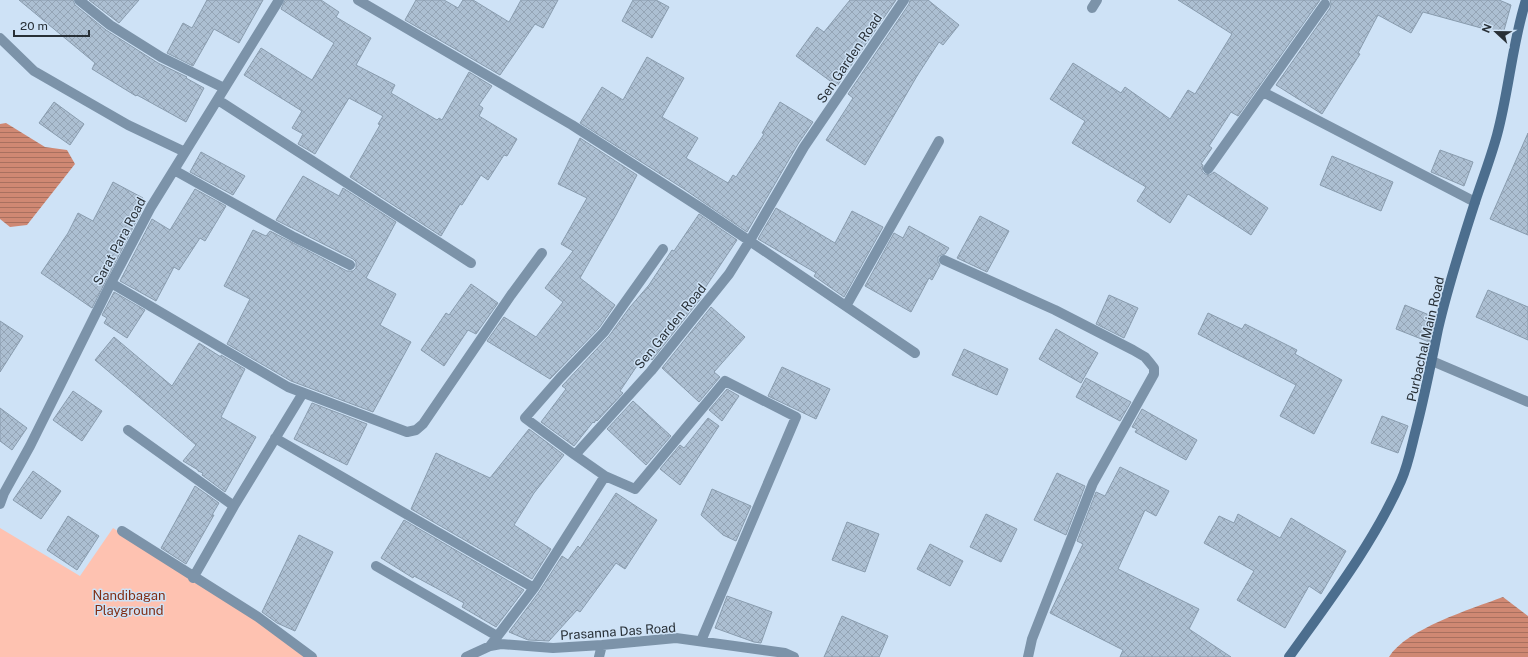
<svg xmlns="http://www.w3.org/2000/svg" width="1528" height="657" font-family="'Public Sans',sans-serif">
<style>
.park{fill:#fec2b1}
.water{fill:url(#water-rules)}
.building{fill:url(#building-cross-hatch);stroke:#899cae}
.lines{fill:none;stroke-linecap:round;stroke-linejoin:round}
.street{stroke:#7c93a9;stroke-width:10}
.secondary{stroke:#4c6e8e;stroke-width:10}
.labels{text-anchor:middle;stroke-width:3;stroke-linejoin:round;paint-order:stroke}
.street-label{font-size:13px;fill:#283037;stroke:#cee2f6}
.park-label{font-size:13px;fill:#822d13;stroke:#cee2f6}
</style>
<defs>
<pattern id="water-rules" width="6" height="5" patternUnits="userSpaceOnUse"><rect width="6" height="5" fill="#cf8873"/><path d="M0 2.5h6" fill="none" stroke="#a8705f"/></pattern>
<pattern id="building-cross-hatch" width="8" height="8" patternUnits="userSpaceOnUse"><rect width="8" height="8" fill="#acbfd2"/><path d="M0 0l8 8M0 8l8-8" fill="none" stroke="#94a4b5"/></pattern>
</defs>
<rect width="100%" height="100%" fill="#cee2f6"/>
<path class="park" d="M0 528 80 576 113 528 318 657H0Z"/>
<path class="water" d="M6 123 45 147 67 150 75 164 27 225 10 227 0 219V124Z
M1503 597 1528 616V657H1389C1406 629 1471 609 1503 597Z"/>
<path class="building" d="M19 0H73L75 5 106 30 158 63 187 77 186 78 204 88 186 122 137 95 136 96 92 69 95 63Z
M89 0H139L119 23Z
M207 0H263L239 43 214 29 193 66 167 53 183 23 192 28Z
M285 0H321L339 12 336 17 371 38 356 65 395 85 391 93 437 120 439 118 442 120 469 72 492 86 479 105 483 108 479 116 517 139 507 156 504 155 488 180 481 175 462 205 460 204 441 236 350 177 380 125 378 124 383 116 349 98 315 154 298 144 303 134 292 128 302 111 244 75 261 48 312 80 334 43 281 9Z
M416 0H444L458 8 463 0H473L509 22 521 0H558L543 28 535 24 500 75 405 20Z
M633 0H656L669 7 652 38 622 21Z
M850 0H896L837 86 796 56 817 27 824 32Z
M910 0H928L959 25 943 45 939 42 917 76 865 165 826 140 853 98 848 94 909 4Z
M1178 0H1320L1238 116 1231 112 1209 146 1212 148 1201 164 1203 165 1202 171 1205 174 1210 175 1214 172 1268 208 1251 235 1188 194 1170 223 1137 201 1146 187 1072 143 1085 121 1050 99 1073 63 1121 93 1125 87 1170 119 1188 90 1195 94 1232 34Z
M1330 0H1499L1511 5 1503 34 1423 12 1411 33 1378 15 1358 53 1360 54 1322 114 1276 85 1330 8 1331 4Z
M647 57 684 78 662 117 698 138 686 158 728 183 733 175 736 177 764 134 762 133 780 102 813 122 798 144 747 232 684 189 580 123 602 87 623 100Z
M54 102 84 124 70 145 39 123Z
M1528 133V235L1490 219Z
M580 138 637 175 616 215 580 278 615 305 599 328 550 379 487 341 504 317 536 337 563 302 545 288 573 251 561 244 587 198 558 184Z
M1440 150 1473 162 1464 186 1431 172Z
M201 152 245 176 233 195 190 172Z
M1332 156 1393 182 1381 211 1320 185Z
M303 176 339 196 343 188 396 222 366 278 396 294 380 325 411 342 373 412 291 381 227 344 250 299 224 286 253 230 266 236 270 231 347 271H353L356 268V262L353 259 276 220Z
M113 182 143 198 138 210 141 212 92 308 41 273 68 233 78 213 93 221Z
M195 189 226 206 205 241 200 238 179 270 174 267 156 301 120 281 152 219 170 230Z
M776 208 835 243 852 211 883 227 844 297 814 276 816 273 758 239Z
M699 214 737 240 699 297 701 298 652 360 651 359 649 361 643 357 620 391 623 393 597 421 596 420 594 423 593 422 574 446 541 422 566 389 562 386 609 336 630 307 649 285 672 250 674 251Z
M980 216 1009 231 987 272 957 258Z
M909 226 949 248 945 254 941 255 938 257V261L940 265 932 280 929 278 911 312 865 286 894 233 903 238Z
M471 284 498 303 476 334 468 330 444 366 421 350 446 313 449 315Z
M1488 290 1528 307V340L1476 317Z
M114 292 145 310 127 338 104 323 107 318 102 315Z
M1109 295 1138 308 1124 338 1096 324Z
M1405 305 1434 317 1429 342 1396 329Z
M711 307 745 337 714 372 720 377 699 402 662 368Z
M1208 313 1242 329 1245 324 1297 350 1295 354 1342 380 1314 434 1280 416 1296 385 1198 334Z
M0 321 23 336 0 372Z
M1056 329 1098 353 1081 383 1039 359Z
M114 337 172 386 199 343 221 357V355L245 369 221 417 256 437 225 492 202 475 203 473 198 471V470L183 461 196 445 95 360Z
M964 349 1008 369 997 395 952 375Z
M782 367 830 389 816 419 768 396Z
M1086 378 1131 402 1120 421 1076 397Z
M727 389 739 396 722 421 709 410Z
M73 391 102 411 82 441 53 420Z
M633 401 671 436 646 465 607 429Z
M312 403 367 424 347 465 294 439Z
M0 408 27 428 12 450 0 441Z
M1142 409 1197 440 1186 460 1135 432 1137 429 1132 427Z
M1382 416 1408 426 1398 453 1371 443Z
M708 418 719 426 680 485 660 469 680 445 684 448Z
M529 429 564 455 534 493 514 525 551 549 532 579 411 509 436 453 490 478Z
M1120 467 1169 491 1156 516 1145 510 1118 569 1199 609 1189 629 1231 657H1120L1123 650 1050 613 1083 544 1077 541 1096 492 1105 496Z
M33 471 61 491 41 519 13 500Z
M1057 473 1085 486 1066 535 1034 520Z
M195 486 219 503 212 515H214L186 564 161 548Z
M712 489 751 506 736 541 723 535 701 515Z
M616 493 657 520 625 569 616 563 580 612 577 610 549 641 528 640 509 632 539 592 562 556 568 560 578 546 580 548Z
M986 514 1017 529 1001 562 970 547Z
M1238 514 1280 538 1291 518 1346 551 1321 594 1309 586 1285 628 1237 600 1254 571 1204 543 1219 516 1234 523Z
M68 516 99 536 77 570 47 550Z
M404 520 524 590 496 627 462 607 464 603 414 576 413 578 381 558Z
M847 522 879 534 865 572 832 560Z
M299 535 333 552 295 631 277 623 262 612Z
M930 544 963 561 950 586 917 569Z
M727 596 772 612 761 643 754 642 715 628Z
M842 616 888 636 879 657H824Z"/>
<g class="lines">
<path class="street" d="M79 0 110 25 161 57 224 88
M358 0 572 125 701 208 915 353
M1092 8 1097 0
M0 38 34 71 128 125 185 152
M1263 92 1475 202
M218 100 471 263
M1208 169 1325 4
M174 170 294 237 350 265
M944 260 1055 310 1133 350 1145 357 1150 363 1154 368V374L1093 483 1032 639 1028 657
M111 283 288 387 407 432 416 430 423 424 511 295 542 253
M846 306 939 141
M1432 361 1528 402
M128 430 234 506
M275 438 534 588
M575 455 525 418 560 378 604 332 663 249
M605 476 635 489 725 381 796 417 701 641
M0 504 4 493 30 446 111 283 151 207 279 0
M122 531 258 617 312 657
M376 566 497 636
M193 578 234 506 303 393
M490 646 534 588 605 476 575 455 651 371 729 274 749 242 804 147 904 0
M466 657 490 646 501 644 553 648 602 645 676 638 785 653 794 657
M599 657 602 645"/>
<path class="secondary" d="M1289 657C1329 601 1373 544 1401 481 1408 465 1411 449 1415 433 1424 399 1431 364 1438 329 1448 286 1462 242 1476 199 1483 178 1491 157 1497 135 1509 91 1512 44 1526 0"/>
</g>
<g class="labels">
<g class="street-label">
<text transform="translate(849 58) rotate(-56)" y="5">Sen Garden Road</text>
<text transform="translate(119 241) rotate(-62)" y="5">Sarat Para Road</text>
<text transform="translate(670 326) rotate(-51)" y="5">Sen Garden Road</text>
<text transform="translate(1425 339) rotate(-77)" y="5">Purbachal Main Road</text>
<text transform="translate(618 631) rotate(-4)" y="5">Prasanna Das Road</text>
</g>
<g class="park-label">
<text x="129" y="600">Nandibagan<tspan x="129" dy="15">Playground</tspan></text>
</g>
</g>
<g transform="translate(1496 32) rotate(292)" stroke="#cee2f6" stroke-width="3" paint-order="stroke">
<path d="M0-3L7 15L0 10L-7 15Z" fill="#283037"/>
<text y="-6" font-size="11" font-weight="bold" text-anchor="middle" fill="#283037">N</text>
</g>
<path d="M14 30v6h75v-6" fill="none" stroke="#283037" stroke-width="2"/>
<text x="20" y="30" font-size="12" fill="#283037" stroke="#cee2f6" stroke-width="3" paint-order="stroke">20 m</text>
</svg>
